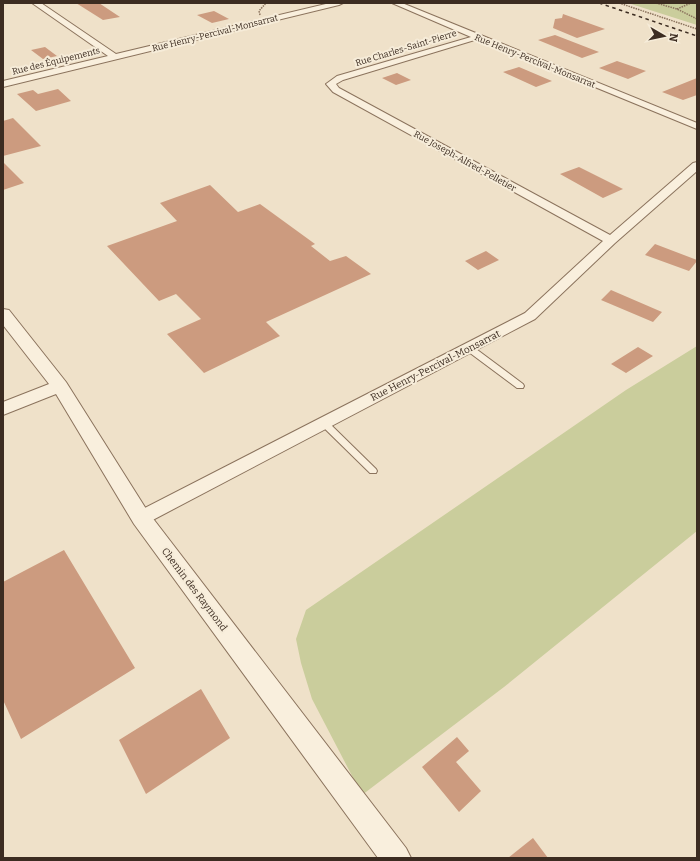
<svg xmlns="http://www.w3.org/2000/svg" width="700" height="861" font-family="Bitter,serif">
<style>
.green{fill:#cacd9c}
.building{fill:#cc9b7f}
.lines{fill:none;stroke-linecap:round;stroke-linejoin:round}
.service-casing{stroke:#8b735d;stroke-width:2}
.minor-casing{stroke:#8b735d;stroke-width:2}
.tertiary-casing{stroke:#8b735d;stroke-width:2}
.path{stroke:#8b735d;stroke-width:1.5;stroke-dasharray:1.5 1;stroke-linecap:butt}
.service{fill:#f9efdd;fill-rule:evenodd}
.minor{fill:#f9efdd;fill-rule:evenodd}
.tertiary{fill:#f9efdd;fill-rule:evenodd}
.rail{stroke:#3c2c21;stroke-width:1.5;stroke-dasharray:3.5 3.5;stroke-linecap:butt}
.labels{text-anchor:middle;stroke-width:4;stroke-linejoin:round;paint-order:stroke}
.far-street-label{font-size:9px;fill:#3c2c21;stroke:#f6ecd9}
.street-label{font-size:10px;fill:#3c2c21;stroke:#f6ecd9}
</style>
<rect width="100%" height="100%" fill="#efe1c9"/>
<path class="green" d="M628 3H697V25Z
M697 346V531L504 687 362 795 312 699 301 663 296 639 306 610 626 390Z"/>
<path class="building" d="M76 3H99L120 17 103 20Z
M214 11 229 19 212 23 197 15Z
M563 14 605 29 577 38 553 28 555 19 562 18Z
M555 35 599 52 582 58 538 40Z
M45 47 57 56 43 59 31 50Z
M617 61 646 71 628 79 599 68Z
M519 67 552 81 536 87 503 72Z
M397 73 411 80 396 85 382 78Z
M697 78V95L683 100 662 92Z
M58 89 71 101 36 111 17 94 33 90 38 94Z
M13 118 41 146 3 156V121Z
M3 162 24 183 3 190Z
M579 167 623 189 603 198 560 174Z
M210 185 238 212 260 204 315 244 311 246 330 261 346 256 371 274 266 322 280 336 204 373 167 334 201 319 176 294 159 301 107 246 177 221 160 203Z
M655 244 697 260V261L689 271 645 255Z
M486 251 499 260 478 270 465 261Z
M611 290 662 312 653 322 601 300Z
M638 347 653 356 626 373 611 364Z
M64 550 135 668 21 739 3 700V582Z
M201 689 230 738 146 794 119 740Z
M457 737 469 751 456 762 481 791 459 812 422 767Z
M533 838 548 858H508Z"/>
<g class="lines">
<g class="service-casing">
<path id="service" d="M466 346H472L523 384 524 386 523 388H517L466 350 465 348Z
M324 420 327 421 376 469 377 471 376 473H370L321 425 320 423 321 421Z"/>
</g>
<g class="minor-casing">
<path id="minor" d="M32 3H41L116 54 330 3H343L339 5 3 87V81L108 56Z
M392 3H402L697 123V129L478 39 343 80 336 84 339 88 610 235 693 163 697 162V171L615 243 535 319 147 523 141 525 135 523 132 518 135 513 525 313 603 241 333 92 326 84 337 76 471 37Z"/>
</g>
<g class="tertiary-casing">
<path id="tertiary" d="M3 309 9 310 66 382 148 512 406 848 411 858H378L134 524 56 394 3 415V402L49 384 3 325Z"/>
</g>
<path class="path" d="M619 3 697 29
M656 3 677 9 697 19
M677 9 691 3
M260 15 259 11 266 3"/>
<use href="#service" class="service"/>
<use href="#minor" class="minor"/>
<use href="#tertiary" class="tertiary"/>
<path class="rail" d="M599 3 697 36"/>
</g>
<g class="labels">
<g class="far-street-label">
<text transform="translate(215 33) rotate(-14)" y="3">Rue Henry-Percival-Monsarrat</text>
<text transform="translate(406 48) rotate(-17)" y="3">Rue Charles-Saint-Pierre</text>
<text transform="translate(56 61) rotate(-14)" y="3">Rue des Équipements</text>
<text transform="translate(535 61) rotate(22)" y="3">Rue Henry-Percival-Monsarrat</text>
<text transform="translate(465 161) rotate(29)" y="3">Rue Joseph-Alfred-Pelletier</text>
</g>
<g class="street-label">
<text transform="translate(435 365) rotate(-27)" y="4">Rue Henry-Percival-Monsarrat</text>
<text transform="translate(195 589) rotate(53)" y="4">Chemin des Raymond</text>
</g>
</g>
<rect width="700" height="861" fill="none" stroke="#3c2c21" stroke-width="8"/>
<g transform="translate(664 36) rotate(99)" stroke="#f6ecd9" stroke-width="3" paint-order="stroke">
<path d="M0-3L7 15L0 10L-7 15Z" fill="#3c2c21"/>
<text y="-6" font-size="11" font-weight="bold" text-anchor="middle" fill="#3c2c21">N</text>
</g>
</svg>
